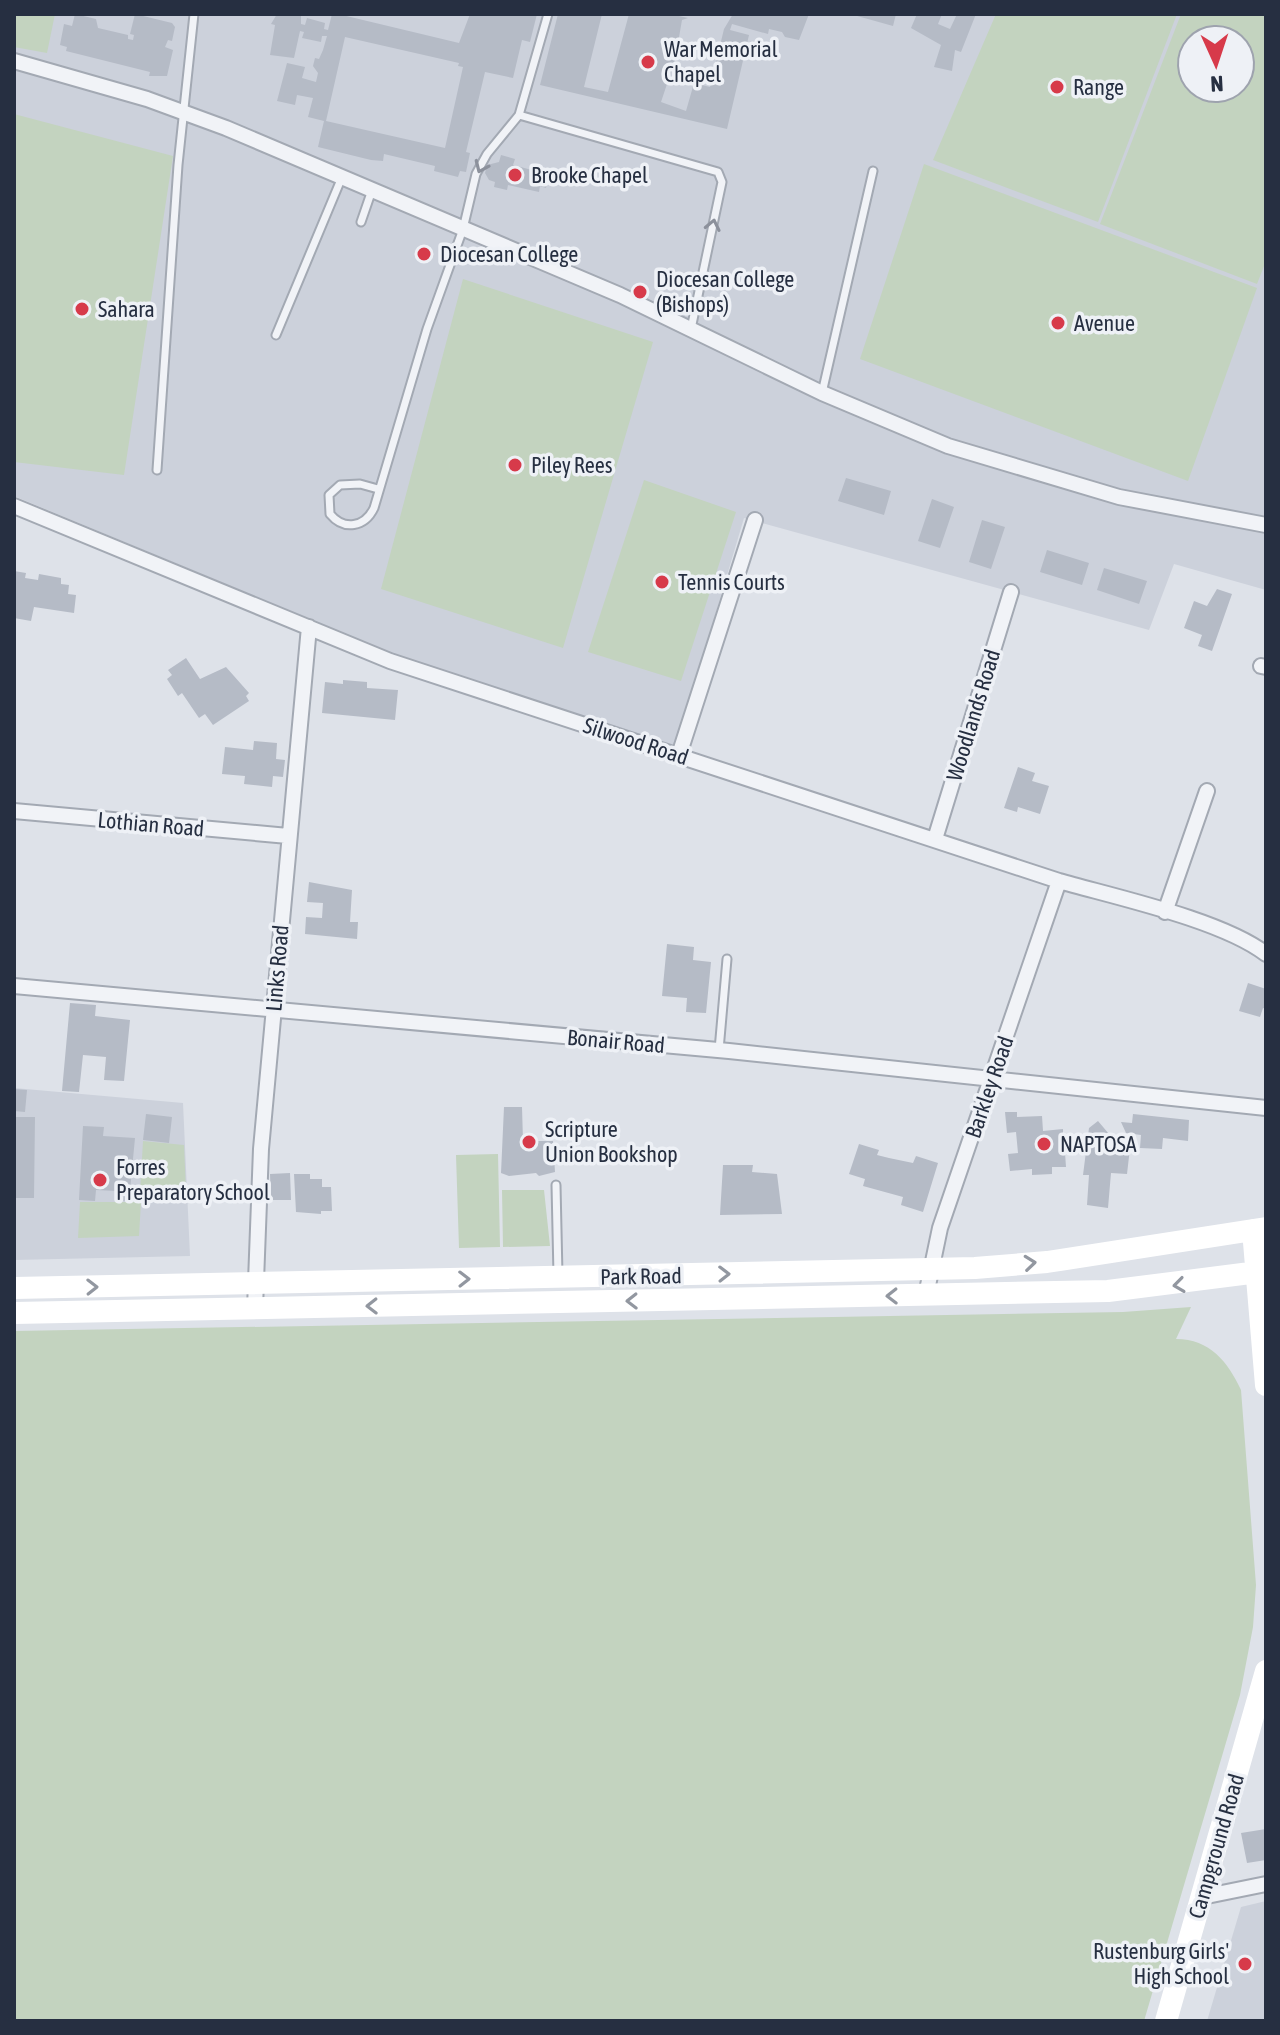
<svg xmlns="http://www.w3.org/2000/svg" width="1280" height="2035" font-family="'Asap Condensed',sans-serif">
<style>
.built{fill:#ccd1db;fill-rule:evenodd}
.green{fill:#c3d3bf;fill-rule:evenodd}
.building{fill:#b5bbc6;fill-rule:evenodd}
.lines{fill:none;stroke-linecap:round;stroke-linejoin:round}
.lane-casing{stroke:#a3a9b3;stroke-width:11}
.street-casing{stroke:#a3a9b3;stroke-width:18}
.lane{stroke:#f1f3f7;stroke-width:7}
.street{stroke:#f1f3f7;stroke-width:14}
.secondary{stroke:#fff;stroke-width:22}
.oneway{stroke:#8c919c}
.oneway2{stroke:#9297a0}
.poi-dot{fill:#d73a4a;stroke:#eef1f6;stroke-width:3}
.labels{text-anchor:middle;stroke-width:7;stroke-linejoin:round;paint-order:stroke}
.poi-label{font-size:22px;fill:#262f41;stroke:#eef1f6;text-anchor:start}
.street-label{font-size:22px;fill:#262f41;stroke:#eef1f6}
</style>
<rect width="100%" height="100%" fill="#dee2e9"/>
<path class="built" d="M14 14H1266V590L1174 564 1149 630 744 518 676 747 401 657 14 496ZM1192 40H1240V88H1192Z
M14 1088 183 1103 190 1256 14 1260Z
M1266 1901V2021H1207L1241 1907Z"/>
<path class="green" d="M14 14H55L47 53 14 47Z
M996 14H1177L1098 222 933 160Z
M1181 14H1266V261L1257 284 1100 224ZM1192 40H1240V88H1192Z
M14 114 173 156 124 475 14 462Z
M924 164 1257 288 1188 481 860 359Z
M463 279 653 342 563 648 381 589Z
M644 480 736 512 681 681 588 652Z
M143 1141 184 1145 186 1191 140 1193Z
M498 1154 500 1247 459 1248 456 1155Z
M502 1190H544L550 1246 503 1247Z
M80 1202H141L139 1236 78 1238Z
M1191 1307 1176 1339C1210 1339 1228 1362 1241 1390L1256 1585 1253 1627 1240 1695 1144 2021H14V1331L1123 1312Z"/>
<path class="building" d="M75 14 96 19 98 28 128 35V39L133 40 134 35 130 34 135 14 172 23 175 27 172 41 168 40 165 47 173 50 167 76H149L150 72 66 51 67 47 60 45 64 24 72 26Z
M277 14H301V24L305 25 307 18 325 23 324 29 328 30 332 14H338L459 43 470 14H537L530 42 522 40 513 78 485 72 466 152 470 153 466 172 460 171 458 177 434 171 435 166 384 154 383 161 371 160 318 147 324 121 308 117 313 98 297 95 295 105 277 101 287 63 305 67 302 78 316 82 318 73 313 66 315 58 319 59 323 50 327 36H322L321 42 302 38 304 32 300 31 294 58 270 55 275 25 271 24ZM345 37 459 63 458 66 463 67 445 148 326 121Z
M558 14H602L584 87 608 92 629 14H670L688 18 682 20 675 60 661 102 686 111 694 83 710 87 724 29 733 14H809L799 40 785 37 782 32 769 29 768 34 732 24 730 30 749 35 727 129 540 85Z
M850 14H896L893 26Z
M917 14H942L938 24 950 29 957 14H976L961 52 955 50 952 71 934 67 941 45 911 28Z
M501 155 515 159 513 165 543 173 542 177 548 178 546 188 540 186 539 192 508 185 507 190 494 187 495 182 489 180 485 173 487 165 499 162Z
M846 478 891 491 884 515 838 501Z
M932 499 954 507 940 548 918 541Z
M982 520 1005 527 991 569 969 562Z
M1047 550 1089 563 1082 585 1040 572Z
M1104 568 1147 581 1139 604 1097 590Z
M14 571 26 573 25 578 38 580 39 574 61 578V584L69 585 68 594 76 595 74 613 34 607 31 621 14 618Z
M1217 589 1232 594 1212 651 1198 646 1202 635 1184 628 1194 601 1207 606Z
M186 658 200 679 226 667 249 693 246 696 249 701 213 725 205 714 199 718 182 693 178 696 167 679 172 675 168 670Z
M343 680 367 682V688L398 690 395 720 322 713 325 682 343 684Z
M254 741 277 743 276 759 285 760 283 777 273 776 272 787 244 784 245 776 222 774 225 747 253 750Z
M1018 767 1035 773 1032 781 1049 786 1040 814 1018 807 1017 812 1004 808Z
M309 882 352 890 350 922H358L357 939 305 934 306 917 322 918 323 903 307 902Z
M667 944 694 947 693 960 711 962 706 1013 686 1012 687 998 662 996Z
M1248 983 1266 989V1009L1263 1008 1260 1017 1239 1011Z
M70 1003 96 1005 95 1016 130 1020 124 1081 104 1080 106 1057 83 1055 79 1092 62 1091Z
M14 1089 27 1090 25 1112 14 1111Z
M504 1107H522L523 1141H553L555 1172 539 1176 536 1173 509 1176 501 1173Z
M1005 1112H1017V1117L1042 1116 1043 1131 1063 1129V1136L1070 1135 1071 1153H1065L1066 1167H1052V1174L1032 1175V1169L1010 1171 1008 1154 1018 1153 1016 1132 1007 1133Z
M146 1114 172 1117 169 1143 143 1140Z
M1133 1114 1189 1120 1188 1141 1163 1138 1162 1149 1140 1148 1141 1135 1126 1133 1121 1122 1132 1123Z
M14 1117H35L34 1198H14Z
M1098 1121 1109 1134 1116 1135V1138L1125 1142 1126 1148H1130L1127 1174 1111 1173 1108 1208 1087 1205 1089 1175H1083L1089 1128Z
M83 1126 104 1127 103 1136 135 1138 129 1201 117 1200V1191L96 1190 95 1201 79 1200Z
M859 1144 879 1150 877 1155 889 1158 913 1163 916 1156 938 1163 923 1212 901 1205 903 1197 863 1186 865 1179 849 1174Z
M723 1165H753L752 1172 777 1174 782 1214 720 1215Z
M290 1173 291 1200H271L270 1174Z
M294 1174H310V1179H322V1187H331L332 1211H321V1214L296 1212Z
M1266 1829V1860L1247 1863 1241 1833Z"/>
<g class="lines">
<g class="lane-casing">
<path id="lane" d="M519 115 718 172 722 182 691 329
M361 222 372 190
M276 335 342 177
M822 393 873 171
M157 470 178 165 194 14
M378 489 360 484 340 485 329 495 330 514C344 531 365 527 374 508L427 329 463 229 476 174 487 154 519 115 548 14
M719 1050 727 959
M556 1185 558 1275"/>
</g>
<g class="street-casing">
<path id="street" d="M14 61 147 99 226 128 620 295 822 393 948 446 1119 497 1266 525
M14 506 390 661 1059 881C1115 897 1222 920 1266 954
M1261 666 1266 667
M679 755 755 520
M14 811 288 836
M935 839 1011 592
M1165 912 1207 791
M14 986 729 1051 1266 1108
M926 1295 940 1228 1059 881
M255 1308 261 1149 309 627
M1202 1897 1266 1884"/>
</g>
<use href="#lane" class="lane"/>
<use href="#street" class="street"/>
<path class="secondary" d="M1253 1230 1266 1385
M14 1288 975 1268 1047 1262 1266 1228
M14 1313 1108 1291 1266 1271
M1166 2021 1266 1671"/>
</g>
<defs><path id="oneway-chevron" d="M-2-3.5L2.5 0L-2 3.5" fill="none" stroke-width="1.6" stroke-linecap="round" stroke-linejoin="round" transform="scale(2)"/></defs>
<g class="oneway">
<use href="#oneway-chevron" transform="translate(481 167) rotate(114)"/>
<use href="#oneway-chevron" transform="translate(713 225) rotate(-78)"/>
</g>
<g class="oneway2">
<use href="#oneway-chevron" transform="translate(1030 1263) rotate(-6)"/>
<use href="#oneway-chevron" transform="translate(724 1274) rotate(-1)"/>
<use href="#oneway-chevron" transform="translate(464 1279) rotate(-1)"/>
<use href="#oneway-chevron" transform="translate(1179 1285) rotate(172)"/>
<use href="#oneway-chevron" transform="translate(92 1287) rotate(-1)"/>
<use href="#oneway-chevron" transform="translate(892 1296) rotate(179)"/>
<use href="#oneway-chevron" transform="translate(632 1301) rotate(179)"/>
<use href="#oneway-chevron" transform="translate(372 1306) rotate(179)"/>
</g>
<g class="poi-dot">
<circle cx="648" cy="62" r="8"/>
<circle cx="1057" cy="87" r="8"/>
<circle cx="515" cy="175" r="8"/>
<circle cx="424" cy="254" r="8"/>
<circle cx="640" cy="292" r="8"/>
<circle cx="82" cy="309" r="8"/>
<circle cx="1058" cy="323" r="8"/>
<circle cx="515" cy="465" r="8"/>
<circle cx="662" cy="582" r="8"/>
<circle cx="529" cy="1142" r="8"/>
<circle cx="1044" cy="1144" r="8"/>
<circle cx="100" cy="1180" r="8"/>
<circle cx="1245" cy="1964" r="8"/>
</g>
<g class="labels">
<g class="poi-label">
<text x="664" y="57">War Memorial<tspan x="664" dy="25">Chapel</tspan></text>
<text x="1073" y="95">Range</text>
<text x="531" y="183">Brooke Chapel</text>
<text x="440" y="262">Diocesan College</text>
<text x="656" y="287">Diocesan College<tspan x="656" dy="25">(Bishops)</tspan></text>
<text x="98" y="317">Sahara</text>
<text x="1074" y="331">Avenue</text>
<text x="531" y="473">Piley Rees</text>
<text x="678" y="590">Tennis Courts</text>
<text x="545" y="1137">Scripture<tspan x="545" dy="25">Union Bookshop</tspan></text>
<text x="1060" y="1152">NAPTOSA</text>
<text x="116" y="1175">Forres<tspan x="116" dy="25">Preparatory School</tspan></text>
<text x="1229" y="1959" text-anchor="end">Rustenburg Girls'<tspan x="1229" dy="25">High School</tspan></text>
</g>
<g class="street-label">
<text transform="translate(973 715) rotate(-73)" y="8">Woodlands Road</text>
<text transform="translate(636 741) rotate(18)" y="8">Silwood Road</text>
<text transform="translate(151 824) rotate(5)" y="8">Lothian Road</text>
<text transform="translate(277 968) rotate(-85)" y="8">Links Road</text>
<text transform="translate(616 1041) rotate(5)" y="8">Bonair Road</text>
<text transform="translate(989 1087) rotate(-71)" y="8">Barkley Road</text>
<text transform="translate(641 1276) rotate(-1)" y="8">Park Road</text>
<text transform="translate(1216 1846) rotate(-74)" y="8">Campground Road</text>
</g>
</g>
<rect width="1280" height="2035" fill="none" stroke="#262f41" stroke-width="32"/>
<g transform="translate(1216 64) rotate(177)"><circle r="38" fill="#eef1f6" stroke="#9ea3ae" stroke-width="2"/>
<path d="M0-6L14 30L0 20L-14 30Z" fill="#d73a4a"/>
<text y="-12" font-size="22" font-weight="bold" text-anchor="middle" fill="#262f41">N</text>
</g>
</svg>
